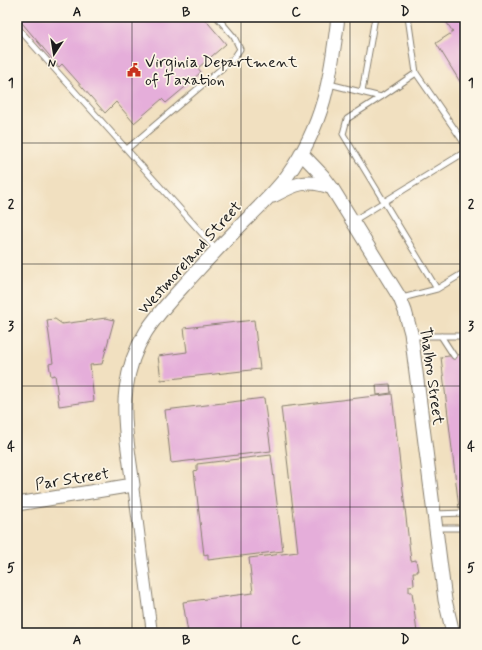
<svg xmlns="http://www.w3.org/2000/svg" width="482" height="650" font-family="Mynerve,sans-serif">
<style>
.building{fill:#e5aeda}
.lines{fill:none;stroke-linecap:round;stroke-linejoin:round}
.service-casing{stroke:#867e6e;stroke-width:7}
.minor-casing{stroke:#867e6e;stroke-width:12}
.tertiary-casing{stroke:#867e6e;stroke-width:15}
.service{stroke:#fff;stroke-width:5}
.minor{stroke:#fff;stroke-width:10}
.tertiary{stroke:#fff;stroke-width:13}
.grid{fill:none;stroke:#1c1c1c;stroke-width:1;stroke-opacity:0.55}
.labels{text-anchor:middle;stroke-width:3.5;stroke-linejoin:round;paint-order:stroke}
.poi-label{font-size:16px;fill:#1c1c1c;stroke:#fcf5e5;text-anchor:start}
.street-label{font-size:16px;fill:#1c1c1c;stroke:#fcf5e5}
.neatline{fill:none;stroke:#1c1c1c;stroke-width:1.5}
.grid-label{font-size:13px;text-anchor:middle;font-weight:bold;fill:#1c1c1c}
</style>
<rect width="100%" height="100%" fill="#fcf5e5"/>
<filter id="ink" filterUnits="userSpaceOnUse"><feTurbulence type="fractalNoise" baseFrequency=".025" numOctaves="2"/><feDisplacementMap in="SourceGraphic" scale="8" xChannelSelector="R" yChannelSelector="G"/><feConvolveMatrix kernelMatrix="1 2 1 2 8 2 1 2 1" color-interpolation-filters="sRGB"/></filter>
<filter id="wash" filterUnits="userSpaceOnUse"><feTurbulence type="fractalNoise" baseFrequency=".012" numOctaves="4" result="noise"/><feDisplacementMap in="SourceGraphic" scale="16" xChannelSelector="R" yChannelSelector="G"/><feGaussianBlur stdDeviation="0.9" result="paint"/><feColorMatrix in="noise" values="0 0 0 0 0 0 0 0 0 0 0 0 0 0 0 0 0 1.4 0 .05"/><feComposite in="paint" operator="in"/></filter>
<g filter="url(#wash)">
<rect width="100%" height="100%" fill="#f1e0c0"/>
<g id="blocks">
<path class="building" d="M17 17H203L226 44 198 68 201 72 189 83H190L166 103 162 99 134 123 116 102 105 113 62 64 59 67Z
M443 17H465V83L462 85 436 43 453 32Z
M106 318 114 320 102 364 90 365 94 401 59 406 55 375 51 376 49 364 53 363 47 320 55 319 62 324Z
M254 320 260 369 161 380 158 356 187 352 184 328Z
M465 354V507L459 508 441 357Z
M390 384 391 393 377 395 376 385Z
M392 394 411 561 416 560 418 572H413L414 585 409 586V592H412L417 633H188L183 602 253 593 249 558 298 552 281 407Z
M264 398 271 451 171 463 165 410Z
M271 455 283 551 208 560V554L204 555 194 471 197 470V464Z"/>
</g>
</g>
<g filter="url(#ink)">
<use href="#blocks" fill-opacity="0" stroke="#867e6e" stroke-width="1"/>
<g class="lines">
<g class="service-casing">
<path id="service" d="M408 17 416 73
M17 27 216 249
M329 84 381 97 416 73 465 144
M362 92 375 17
M381 97 347 119 343 134 437 289
M127 149 234 58 240 49 234 37 217 17
M353 221 465 152
M402 298 437 289 465 272
M412 336H465
M441 336 454 356
M434 514 465 513
M436 528H465"/>
</g>
<g class="minor-casing">
<path id="minor" d="M133 485 152 633"/>
</g>
<g class="tertiary-casing">
<path id="tertiary" d="M301 153 323 176 332 188 400 298 405 311 411 333 445 600 453 633
M273 196C295 184 307 178 332 188
M17 504 133 485C129 455 122 418 126 389 132 341 155 317 186 283 205 262 225 241 246 220 260 206 275 192 287 176 324 125 331 77 338 17"/>
</g>
<use href="#service" class="service"/>
<use href="#minor" class="minor"/>
<use href="#tertiary" class="tertiary"/>
</g>
</g>
<path class="grid" d="M132 17V633M241 17V633M350 17V633M17 143H465M17 264H465M17 386H465M17 507H465"/>
<defs>
<g id="civic-bare" transform="scale(1.08)"><path d="M-.6-6.5H3V-4.5H.6V-3L4-1V1h2V6H-6V1h2V-1L-.6-3ZM-1.2 2.5V6h2.4V2.5Z" fill="#c8321e" stroke="#fcf5e5" stroke-width="2.5" paint-order="stroke"/></g>
</defs>
<g fill-rule="evenodd">
<use href="#civic-bare" x="134" y="70"/>
</g>
<g class="labels">
<g class="poi-label">
<text x="145" y="67">Virginia Department<tspan x="145" dy="18">of Taxation</tspan></text>
</g>
<g class="street-label">
<text transform="translate(189 257) rotate(-48)" y="6">Westmoreland Street</text>
<text transform="translate(433 376) rotate(82)" y="6">Thalbro Street</text>
<text transform="translate(72 478) rotate(-9)" y="6">Par Street</text>
</g>
</g>
<rect width="482" height="650" fill="none" stroke="#fcf5e5" stroke-width="44"/>
<g transform="translate(54 54) rotate(192)" stroke="#fcf5e5" stroke-width="3" paint-order="stroke">
<path d="M0-3L7 15L0 10L-7 15Z" fill="#1c1c1c"/>
<text y="-6" font-size="11" font-weight="bold" text-anchor="middle" fill="#1c1c1c">N</text>
</g>
<rect x="22" y="22" width="438" height="606" class="neatline"/>
<g class="grid-label">
<text x="77" y="16">A</text>
<text x="186" y="16">B</text>
<text x="296" y="16">C</text>
<text x="405" y="16">D</text>
<text x="11" y="87">1</text>
<text x="471" y="87">1</text>
<text x="11" y="208">2</text>
<text x="471" y="208">2</text>
<text x="11" y="330">3</text>
<text x="471" y="330">3</text>
<text x="11" y="451">4</text>
<text x="471" y="451">4</text>
<text x="11" y="572">5</text>
<text x="471" y="572">5</text>
<text x="77" y="644">A</text>
<text x="186" y="644">B</text>
<text x="296" y="644">C</text>
<text x="405" y="644">D</text>
</g>
</svg>
